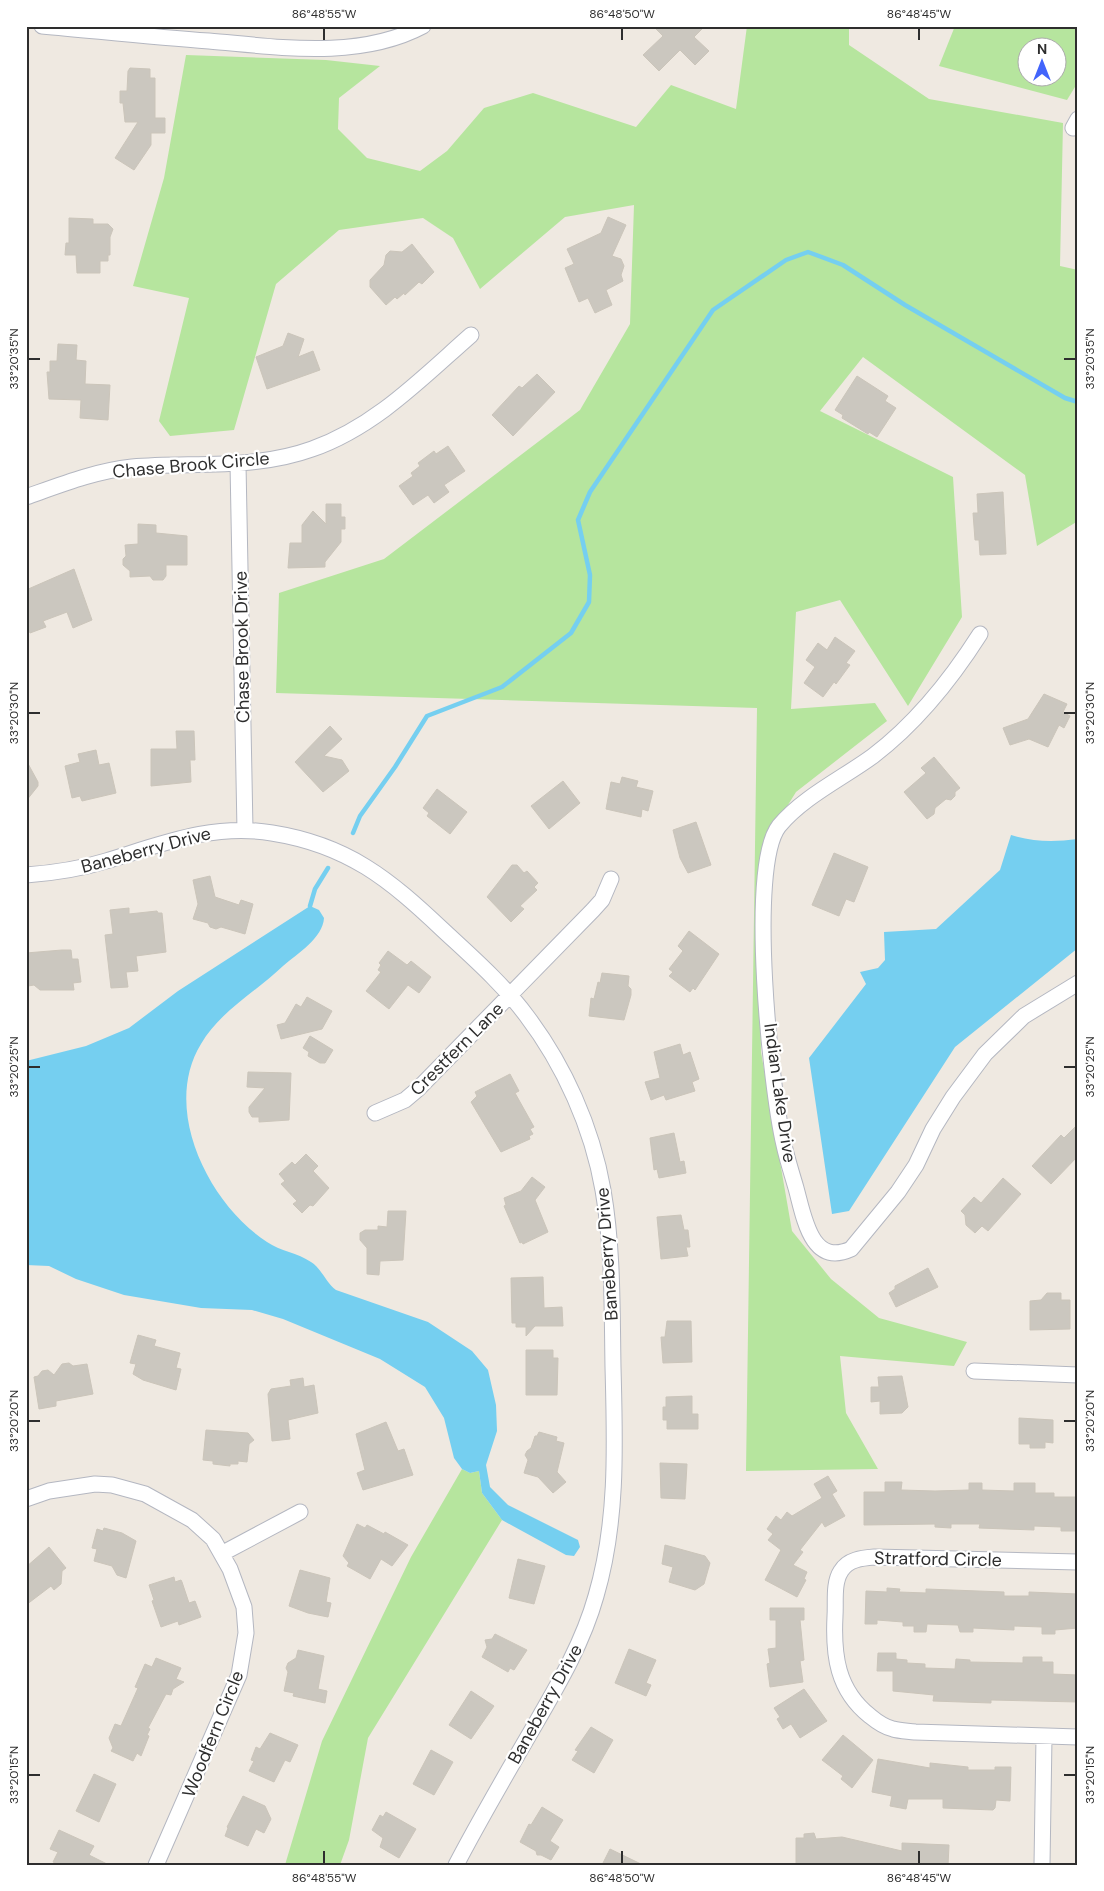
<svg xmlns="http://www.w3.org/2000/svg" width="1104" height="1891" font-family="'DM Sans',sans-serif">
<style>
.green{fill:#b6e59e;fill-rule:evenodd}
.water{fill:#75cff0}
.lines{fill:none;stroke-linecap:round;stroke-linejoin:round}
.stream{stroke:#75cff0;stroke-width:4.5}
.building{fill:#cbc7bf;stroke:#cbc5ba}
.minor-casing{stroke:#b4b7c1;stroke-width:17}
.minor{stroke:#fff;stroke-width:15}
.ticks{fill:none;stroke:#2e2e2e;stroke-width:2}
.labels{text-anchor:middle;stroke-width:4.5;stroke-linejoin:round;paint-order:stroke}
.street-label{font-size:18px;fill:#2e2e2e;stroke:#fff}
.neatline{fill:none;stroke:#2e2e2e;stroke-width:2}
.ticks-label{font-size:12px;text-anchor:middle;fill:#2e2e2e}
</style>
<rect width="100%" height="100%" fill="#efe9e1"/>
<path class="green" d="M747 26H849V45L929 99 1063 123 1060 266 1078 270V521L1037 546 1025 475 863 357 820 411 953 477 962 617 908 706 840 600 796 612 791 709 875 703 887 721 796 792 765 842 760 954 761 1052 792 1231 831 1279 879 1318 967 1342 954 1366 840 1356 846 1413 878 1469 746 1471 757 708 276 693 279 593 384 559 580 410 630 324 634 205 565 217 480 289 453 238 423 218 339 230 276 284 234 430 170 436 159 421 189 298 133 286 164 178 186 55 326 60 380 66 339 98 338 129 367 158 420 171 447 151 484 108 533 93 636 127 671 85 736 109Z
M955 26H1078V82L1067 100 939 66ZM1026 48H1056V78H1026Z
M462 1469 470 1473 479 1471 482 1493 502 1520 368 1738 349 1840 340 1865H285L322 1741 411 1557Z"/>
<path class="water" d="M1011 835C1035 842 1053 842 1078 839V948L955 1047 849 1211 832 1214 809 1058 866 984 860 972 878 968 885 960 884 932 936 929 1000 870Z
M310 906 319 910 324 918C323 938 297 954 283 966 256 992 220 1011 201 1044 161 1109 209 1204 267 1242 280 1251 298 1253 311 1262 322 1269 326 1283 336 1290L428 1322 472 1351 488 1370 496 1405 497 1431 486 1465 490 1487 508 1505 578 1540 580 1547 574 1556 566 1555 502 1520 482 1493 479 1471 470 1473 462 1469 454 1458 444 1418 425 1387 380 1359 283 1319 252 1310 201 1308 124 1295 76 1279 49 1266 26 1265V1061L86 1046 129 1028 178 991Z"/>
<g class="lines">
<path class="stream" d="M353 833 360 816 395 767 427 716 502 687 571 633 589 602 590 575 578 520 590 492 713 310 786 260 808 252 843 265 905 305 1065 398 1078 402
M310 906 315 889 328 868"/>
</g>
<path class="building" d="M653 26H705L694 37 709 51 695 65 680 50 659 71 643 55 663 36Z
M130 68 150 69V78H155V118H165V133H151V145L134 170 115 158 138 122H125L123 103H120V91H127L128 71Z
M608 217 626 225 612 256 621 259 624 266 621 275 623 281 606 290 612 305 595 313 588 298 579 302 574 290 565 268 574 264 567 249 601 233Z
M69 218 93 219V224H108L113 229 110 237V255H108V261H100V273H77L76 255H65L66 243H69Z
M412 244 434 272 422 284 419 282 405 295 404 293 397 299 395 297 386 305 370 287V280L384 265 386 255 390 251 402 252Z
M288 333 304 339 298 357 313 351 320 370 267 389 256 357 283 346Z
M58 344 77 345 76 360 86 361 85 384 110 385 108 420 80 418 81 400 49 399 47 372H50V361H57Z
M537 374 555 392 513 436 492 415 519 386 522 388Z
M857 376 888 396 885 401 896 408 877 437 869 432 868 434 842 418 843 415 835 410Z
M448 446 465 471 444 485 449 492 434 503 428 495 413 505 399 486 413 476 411 473 420 466 418 463 434 451 436 454Z
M1003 492 1006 554 980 555 979 540H975L973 513H978L977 494Z
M326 504H341V517H345V529H341V542L325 562V567L288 568 290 543H302V525L313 511 326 524Z
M138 524 156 525V533L187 536V565H166V576L163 580H153L150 576 130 577V571L123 565V559L126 556 125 545 138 544Z
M74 569 92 620 73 628 67 612 43 621 46 627 30 633 26 624V590Z
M835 637 855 651 846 663 850 665 836 684 834 682 823 697 804 683 815 667 806 660 818 643 827 650Z
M1044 694 1067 704 1063 712 1070 716 1064 728 1059 725 1048 747 1029 739 1010 745 1003 728 1028 719Z
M330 726 342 739 324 756 342 760 349 771 323 792 295 762Z
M176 731H194L195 760H190L191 782 151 786V749H177Z
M96 750 99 765 109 763 116 793 82 801 80 796 72 798 65 766 80 762 78 754Z
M934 757 960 788 955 792V796L951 800 946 799 935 808 934 814 927 819 904 792 926 773 921 768Z
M26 760 38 782V786L26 801Z
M622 777 638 781 636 787 653 791 648 811 642 809 641 817 606 809 611 782 620 784Z
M563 781 580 803 549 829 531 806Z
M437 789 467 812 450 834 427 816 429 813 423 808Z
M696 822 711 865 688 873 680 858 673 830Z
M834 853 868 867 854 902 846 899 839 916 812 905Z
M512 865H517L524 873 527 871 538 883 534 887 537 890 520 906 524 909 511 922 487 897Z
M210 876 215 897 239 905 241 900 253 904 245 934 221 927 216 929 210 927 208 923 193 919 198 904 193 880Z
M129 908V914L157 911 158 913H162L166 952 136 956 138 971 126 972 128 987 111 988 105 935 113 934 110 910Z
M689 931 719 954 695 990 693 988 690 992 669 976 673 972 669 969 683 951 678 946Z
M62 950H71L72 959H78L81 982 73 983 74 990H40L34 985 28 986 26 953Z
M388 951 407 965 411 961 431 977 419 993 408 985 389 1009 366 991 381 972 378 970 381 965 379 963Z
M602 973 629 976 628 986 631 989V995L624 1020 589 1016 591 998 594 999 598 982 600 983Z
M307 997 332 1011 322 1029 281 1039 277 1025 285 1023 296 1004 301 1007Z
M310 1036 333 1050 325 1063H320L308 1056 309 1052 303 1048Z
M680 1044 683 1055 690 1052 699 1079 692 1082 695 1091 666 1100 664 1095 651 1100 645 1082 660 1078 654 1052Z
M248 1072 291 1073 289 1120 259 1122V1117H252L249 1112V1107L265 1088 247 1087Z
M510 1074 519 1091 515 1093 534 1127 530 1129 533 1134 529 1136 530 1139 501 1152 471 1102 477 1096 475 1092Z
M1078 1124V1156L1051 1184 1032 1166 1061 1135 1064 1138Z
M674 1133 680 1162 684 1161 686 1173 659 1178 657 1169 654 1170 650 1138Z
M306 1154 318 1166 313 1171 329 1188 313 1206 310 1205 302 1213 293 1204 297 1201 281 1184 285 1181 279 1174 292 1162 295 1165Z
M532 1177 545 1187 535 1200 548 1232 523 1244 522 1242 520 1243 504 1206 506 1205 504 1198 521 1191Z
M1003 1178 1021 1194 988 1231 982 1226 975 1233 966 1225 965 1215 961 1211 974 1197 981 1203Z
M388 1211H406L403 1260 380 1261 379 1275 367 1274V1248L360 1240V1233L365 1230H378V1226L387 1227Z
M681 1215 684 1230H688L690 1247H686L688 1256 661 1259 657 1217Z
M928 1268 938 1287 896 1307 889 1293 895 1289V1286Z
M543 1277 544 1308 562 1307 563 1326H535L526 1336V1327H516V1323H512L511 1278Z
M1047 1293H1061V1300H1070V1329L1030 1330V1301L1041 1300Z
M667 1321H691L692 1362 663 1363 661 1337H665Z
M138 1335 156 1340 154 1346 180 1353 176 1368 181 1369 176 1390 143 1380 133 1374 136 1364 130 1363Z
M526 1350H553V1358H558L557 1395H526Z
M69 1363 73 1366 87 1364 93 1394 56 1401V1406L39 1409 34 1377 38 1376 42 1371 48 1370 54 1375 62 1364Z
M902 1376 908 1407 902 1413 880 1414V1401L871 1402V1387H879L878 1377Z
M303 1378 304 1387 314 1385 318 1413 288 1420 290 1439 272 1441 268 1394 271 1389 291 1386 290 1380Z
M692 1396V1414H698V1429H667V1420H663V1407H666V1397Z
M1019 1418 1053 1420V1443L1045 1442V1448H1030V1444H1019Z
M386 1422 398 1451 404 1449 413 1475 363 1490 357 1473 365 1470 356 1434Z
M206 1430 248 1433 254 1440 249 1444 247 1462 238 1461V1464H230V1466L213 1464V1461L203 1460Z
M539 1432 557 1437 556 1441 564 1443 557 1472 566 1482 553 1493 538 1477 524 1473 528 1460 525 1455 527 1451 531 1448 535 1436H537Z
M660 1463 687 1464 685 1499 661 1498Z
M828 1476 837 1491 832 1494 845 1516 825 1527 822 1522 800 1550 803 1552 793 1565 807 1572 804 1579 806 1580 797 1597 765 1580 781 1550 768 1540 773 1534 767 1529 776 1516 781 1520 787 1512 792 1516 822 1498 814 1484Z
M885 1482H902L901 1490 935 1491 969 1490V1483H982V1490L1014 1491V1483H1035V1493H1054V1497H1078L1077 1531H1061V1527L1034 1526V1530L979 1528 980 1524H951V1528L935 1527V1524L864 1525V1492H885Z
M357 1524 365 1528 367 1525 384 1534 385 1532 408 1545 392 1566 381 1559 370 1579 347 1566 349 1563 343 1556Z
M104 1528 122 1533 136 1541 126 1578 117 1575 112 1566 94 1561 97 1549 92 1548 97 1529 103 1531Z
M665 1545 705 1556 710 1563 704 1584 695 1590 669 1582 673 1567 662 1564Z
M49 1547 66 1568 62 1571 61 1584 54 1590 51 1586 26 1605V1567Z
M518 1559 545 1566 534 1604 509 1598Z
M300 1570 330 1578 326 1602 331 1603 328 1617 308 1613 289 1606Z
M174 1577 175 1582 181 1580 182 1582 189 1603 195 1601 201 1617 179 1625 178 1621 161 1627 152 1601 154 1600 149 1585Z
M887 1588 900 1589 899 1592 926 1593V1589L1004 1592V1596H1029V1592L1078 1594V1628L1055 1630V1634H1042V1627L1014 1626V1630L973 1628V1632H960L958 1625 927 1624 926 1632H914V1626H903V1622L877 1620V1624H865L866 1591 887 1592Z
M770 1608H804V1620H800L804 1660 800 1661 803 1682 770 1687 767 1664 770 1663 768 1649 776 1648V1620H770Z
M495 1634 527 1650 514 1670 510 1668 508 1672 482 1657 487 1647 485 1640 492 1639Z
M629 1649 656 1660 646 1683 651 1685 646 1696 615 1683Z
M298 1650 324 1656 318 1689 327 1691 325 1703 293 1696 294 1693 284 1691 288 1672 286 1668 288 1663 296 1658Z
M878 1653H896V1659L907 1660V1663L925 1664V1668L955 1669 956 1659 970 1660V1662L1023 1663V1657H1042V1662H1053V1674L1078 1675V1702L991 1700V1703L933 1701 934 1695 893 1691V1671H877Z
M156 1658 181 1668 176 1679 184 1682 173 1689 171 1695 166 1694 148 1728 150 1729 147 1735 149 1736 141 1756 137 1753 133 1761 111 1751 113 1748 109 1738 115 1724 121 1726 138 1688 135 1687 145 1664 152 1667Z
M804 1689 827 1721 800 1738 791 1724 783 1729 777 1719 780 1717 774 1708Z
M471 1691 494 1706 471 1739 449 1725Z
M591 1727 613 1740 594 1773 572 1760 578 1751 575 1750Z
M270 1733 298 1745 290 1762 285 1760 274 1782 249 1771 254 1761 251 1760 256 1747 260 1749Z
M843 1735 873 1760 852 1788 841 1779 843 1776 822 1760Z
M431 1750 453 1762 434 1795 413 1784Z
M878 1759 930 1768V1763L968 1767V1770H995V1767H1011L1010 1801 996 1800 995 1808 993 1810 943 1808V1799H908L906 1809 890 1806 892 1796 872 1792Z
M94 1774 116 1784 99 1822 76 1811Z
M243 1796 265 1806 271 1819 264 1833 256 1829 248 1846 225 1836 228 1828 227 1827Z
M542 1807 563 1820 550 1841 559 1847 551 1860 541 1855H537L536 1851 520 1842 529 1824 531 1825Z
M386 1812 416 1829 399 1858 380 1847 383 1838 372 1830 380 1815 383 1817Z
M59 1830 94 1846 89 1855 109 1865H60L53 1862 58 1852 50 1849Z
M814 1833 816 1839 842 1837 902 1851V1843L949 1845 948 1865H796V1838H804V1834Z
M610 1849 643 1865H602Z"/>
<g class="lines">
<g class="minor-casing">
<path id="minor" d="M42 26C98 31 153 37 209 41 279 47 359 60 423 26
M1073 128 1078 119
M238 464 245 830
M26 497C60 485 95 471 132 467 192 462 254 470 312 449 375 427 422 378 471 335
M980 634C952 678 915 724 873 756 843 778 803 797 779 826 747 867 771 1090 784 1145 787 1159 792 1174 796 1188 804 1217 811 1267 851 1249L898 1192 916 1165 933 1129 953 1097 985 1054 1024 1016 1078 983
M26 875C53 873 80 869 106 861 162 844 213 823 272 833 348 845 389 879 443 930 472 957 502 983 526 1015 564 1065 592 1127 603 1190 613 1248 612 1308 613 1367 615 1444 618 1521 596 1596 582 1646 555 1690 529 1735 504 1778 479 1821 456 1865
M375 1113 405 1100 418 1089 593 910 602 900 611 879
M974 1371 1078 1375
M26 1499 49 1491 95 1484 112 1485 145 1494 192 1520 213 1539 230 1569 244 1607 246 1633 239 1675 156 1865
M223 1553 300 1512
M1078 1562 875 1557C863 1558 848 1559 841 1571 833 1583 836 1602 835 1616 833 1655 837 1690 870 1716 876 1721 884 1727 893 1729 900 1731 908 1731 915 1732L1078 1737
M1042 1865 1044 1737"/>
</g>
<use href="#minor" class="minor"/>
</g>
<path class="ticks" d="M324 28V40M622 28V40M919 28V40M28 359H40M1064 359H1076M28 713H40M1064 713H1076M28 1067H40M1064 1067H1076M28 1421H40M1064 1421H1076M28 1775H40M1064 1775H1076M324 1851V1864M622 1851V1864M919 1851V1864"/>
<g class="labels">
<g class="street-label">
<text transform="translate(191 465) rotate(-5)" y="6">Chase Brook Circle</text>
<text transform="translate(242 647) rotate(-91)" y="6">Chase Brook Drive</text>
<text transform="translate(146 850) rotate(-15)" y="6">Baneberry Drive</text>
<text transform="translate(457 1049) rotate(-45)" y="6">Crestfern Lane</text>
<text transform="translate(780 1093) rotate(82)" y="6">Indian Lake Drive</text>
<text transform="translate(607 1254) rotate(-94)" y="6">Baneberry Drive</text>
<text transform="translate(938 1559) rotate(1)" y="6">Stratford Circle</text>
<text transform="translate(545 1704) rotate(-61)" y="6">Baneberry Drive</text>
<text transform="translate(213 1734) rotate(-68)" y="6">Woodfern Circle</text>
</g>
</g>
<rect width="1104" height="1891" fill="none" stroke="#ffffff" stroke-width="55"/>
<g transform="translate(1042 62)"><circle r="24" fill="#ffffff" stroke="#ababab"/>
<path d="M0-4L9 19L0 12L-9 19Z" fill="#4264fb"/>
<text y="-8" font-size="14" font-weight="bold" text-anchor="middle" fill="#2e2e2e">N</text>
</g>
<rect x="28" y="28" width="1048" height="1836" class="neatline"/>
<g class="ticks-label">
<text x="324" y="18">86°48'55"W</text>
<text x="622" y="18">86°48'50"W</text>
<text x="919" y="18">86°48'45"W</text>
<text transform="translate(14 359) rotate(-90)" y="4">33°20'35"N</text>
<text transform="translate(1090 359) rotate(-90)" y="4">33°20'35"N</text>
<text transform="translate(14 713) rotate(-90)" y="4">33°20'30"N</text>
<text transform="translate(1090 713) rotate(-90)" y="4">33°20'30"N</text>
<text transform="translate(14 1067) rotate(-90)" y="4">33°20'25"N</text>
<text transform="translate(1090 1067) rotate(-90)" y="4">33°20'25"N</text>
<text transform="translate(14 1421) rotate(-90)" y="4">33°20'20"N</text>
<text transform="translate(1090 1421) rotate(-90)" y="4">33°20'20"N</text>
<text transform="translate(14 1775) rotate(-90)" y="4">33°20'15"N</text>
<text transform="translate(1090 1775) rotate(-90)" y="4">33°20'15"N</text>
<text x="324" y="1882">86°48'55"W</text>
<text x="622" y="1882">86°48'50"W</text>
<text x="919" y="1882">86°48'45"W</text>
</g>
</svg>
